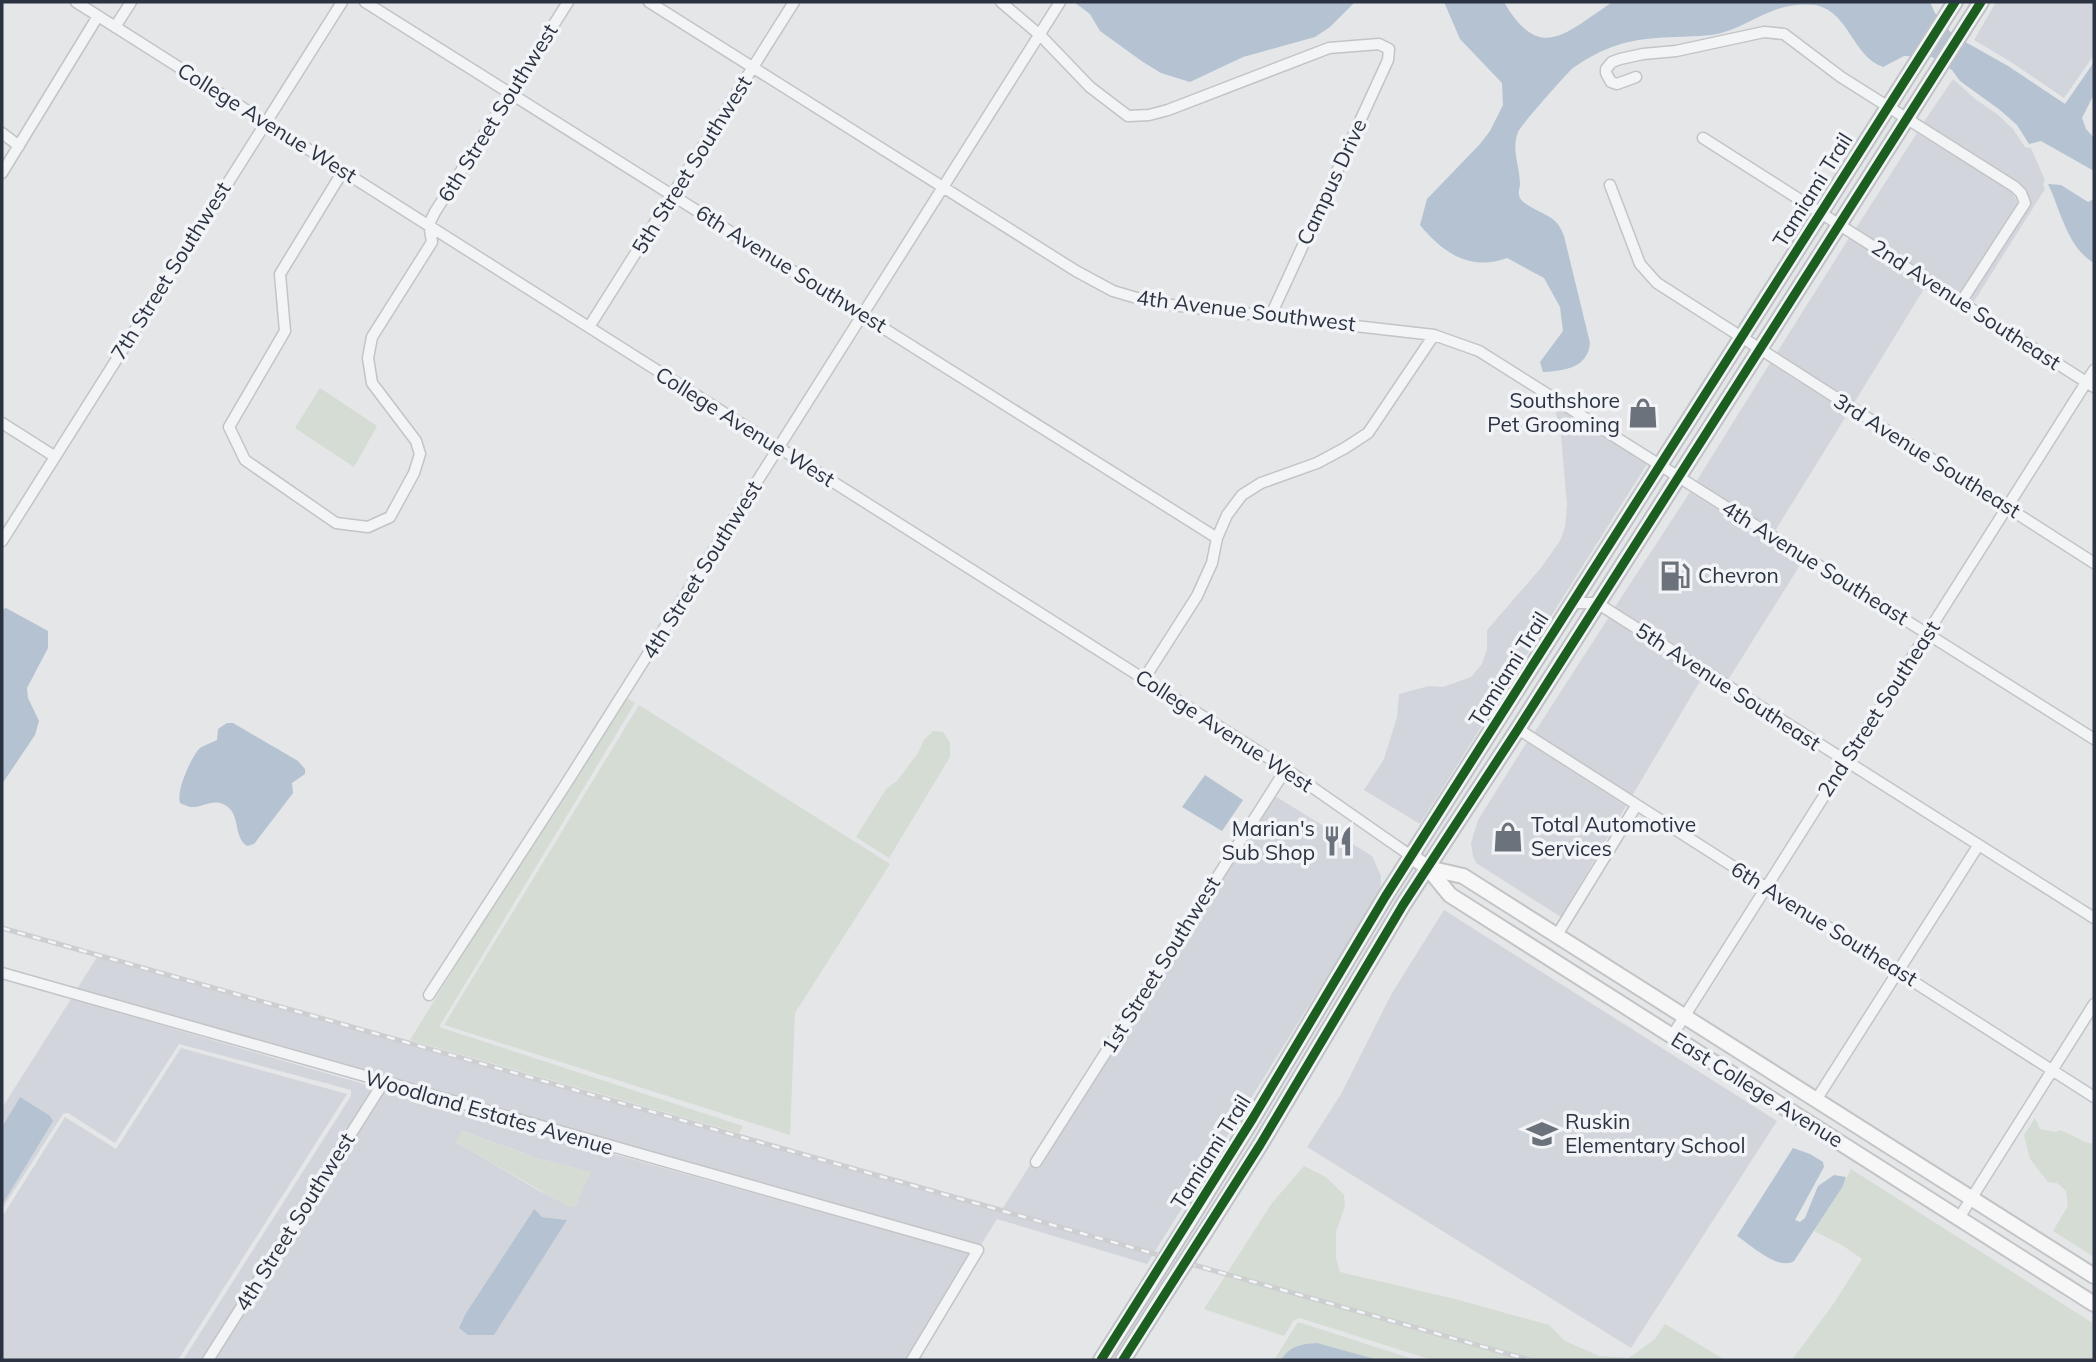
<svg xmlns="http://www.w3.org/2000/svg" width="2096" height="1362" font-family="Mulish,sans-serif">
<style>
.built{fill:#d2d5db;fill-rule:evenodd}
.green{fill:#d5dcd4}
.water{fill:#b4c2d2}
.lines{fill:none;stroke-linecap:round;stroke-linejoin:round}
.street-casing{stroke:#c2c4c6;stroke-width:13}
.secondary-casing{stroke:#c2c4c6;stroke-width:18}
.primary-casing{stroke:#c0c3c6;stroke-width:18}
.street{stroke:#f3f4f5;stroke-width:10}
.secondary{stroke:#f7f7f7;stroke-width:14}
.primary{stroke:#f7f7f7;stroke-width:14}
.rail-casing{stroke:#cdced0;stroke-width:5}
.rail{stroke:#f2f4f7;stroke-width:2.5;stroke-dasharray:8;stroke-linecap:butt}
.primary-bridge-casing{stroke:#c0c3c6;stroke-width:18;stroke-linecap:butt}
.primary-bridge{stroke:#f7f7f7;stroke-width:14}
.cycleway-casing{stroke:#f2f4f7;stroke-width:13}
.cycleway{stroke:#1b5e20;stroke-width:9}
.labels{text-anchor:middle;stroke-width:7;stroke-linejoin:round;paint-order:stroke}
.street-label{font-size:21px;fill:#2b3342;stroke:#f2f4f7}
.poi-label{font-size:21px;fill:#2b3342;stroke:#f2f4f7;text-anchor:start}
</style>
<rect width="100%" height="100%" fill="#e4e6e8"/>
<path class="built" d="M1996 2H2094V55L2064 98 2011 62 1974 40Z
M1953 79 1975 99 1997 114 2013 129 2025 147 2031 148 2045 180 2043 184 2045 189 1973 303 1968 300 2029 206V200L2018 182 1923 123Z
M1917 133 2011 191 2018 203 1959 294 1856 228Z
M1849 238 1967 313 1966 314 1924 289 1854 403 1776 354Z
M1770 363 1848 413 1775 531 1696 482Z
M1557 406 1647 464 1420 824 1364 790 1384 759 1397 717 1399 694 1429 686 1443 687 1471 677 1482 664 1487 649V630L1540 569 1560 541 1565 527 1567 505 1561 436 1555 409Z
M1690 492 1802 562 1728 680 1615 607Z
M1609 617 1722 689 1702 678 1632 796 1534 733Z
M1527 742 1626 806 1561 917 1476 863 1473 856 1471 843 1478 820Z
M1275 796 1372 856 1381 876 1380 892 1147 1264 997 1219 981 1245 77 989 97 957 189 979 1003 1208 1030 1165 1038 1169Z
M1444 910 1777 1121 1631 1348 1307 1147 1341 1094 1392 993Z
M71 999 374 1087 202 1360H183L351 1096V1090L179 1044 115 1143 68 1113 63 1114 2 1209V1205L52 1121 20 1097 2 1127V1108Z
M181 1048 347 1094 178 1360H2V1217L65 1117 116 1149Z
M385 1090 970 1254 906 1360H214ZM462 1131 540 1159 590 1172 576 1205 571 1207 536 1189 456 1142ZM533 1210 542 1217 567 1220 460 1328 466 1313Z"/>
<path class="green" d="M320 388 377 426 354 467 295 428Z
M627 698 635 703 439 1027 743 1126 739 1133 410 1040 473 938Z
M639 705 890 864 795 1013 790 1135 444 1025Z
M933 731 943 732 950 742V757L889 858 856 837 886 789 897 781 918 753 924 740Z
M2035 1118 2040 1129 2055 1132 2061 1130 2085 1142 2094 1144V1257L2053 1231 2068 1206 2066 1191 2057 1183 2048 1182 2030 1159 2024 1135Z
M461 1131 540 1159 591 1172 576 1205 571 1208 456 1142Z
M1304 1166 1326 1177 1344 1195 1345 1206 1336 1232V1258L1340 1272 1455 1299 1549 1325 1565 1341 1599 1356 1629 1358 1655 1339 1665 1324 1725 1360H1432L1300 1318 1294 1320 1284 1336 1204 1309 1272 1203Z
M1851 1169 2094 1324V1360H1792L1834 1303 1862 1259 1842 1245 1814 1231 1843 1186Z
M1298 1322 1416 1360H1274Z"/>
<path class="water" d="M1074 2H1355L1330 27 1315 37 1243 57 1190 82 1161 73 1143 62 1100 31 1090 14Z
M1444 2H1504C1541 66 1568 30 1613 2H1930L1935 13 1953 35 2008 66 2065 104 2094 62V94L2082 118 2086 129 2094 138V171L2041 141 2029 144 2017 125 2000 110 1960 81 1952 70 1932 57 1904 56 1883 67C1852 56 1850 13 1816 5 1769 0 1749 30 1711 35 1680 38 1645 35 1615 46 1602 50 1584 60 1573 68 1567 73 1520 126 1518 132 1511 149 1520 167 1520 184 1520 188 1518 191 1519 195 1520 206 1548 213 1556 222 1560 226 1562 231 1564 236L1590 343C1588 368 1564 371 1543 372L1540 362 1563 331 1560 307 1544 278 1507 258C1470 272 1442 252 1420 225L1427 199 1480 144 1490 131 1503 105 1502 83 1460 39Z
M2048 184 2061 185 2088 202 2094 199V263C2067 247 2061 211 2048 184Z
M6 608 48 631V648L27 688 28 698 39 721 35 735 2 784V610Z
M227 723H233L298 761 305 769V774L292 783 293 793 254 844 247 846C232 836 242 812 223 804 212 799 201 808 190 807 186 806 183 804 180 803 176 791 191 757 200 748 204 745 212 743 217 740L218 729Z
M1205 775 1243 800 1222 831 1182 807Z
M20 1097 50 1116 53 1121 2 1205V1127Z
M1793 1148 1810 1154 1823 1162 1824 1167 1795 1220 1800 1222 1805 1218 1818 1186 1834 1175 1846 1177 1843 1186 1794 1261C1778 1271 1751 1245 1737 1236Z
M534 1209 542 1217 567 1220 494 1335H468L459 1328 466 1313Z
M1317 1343 1378 1360H1281C1290 1346 1301 1344 1317 1343Z"/>
<g class="lines">
<g class="street-casing">
<path id="street" d="M76 2 1286 769 1411 856
M365 2 1217 538
M649 2 1076 271 1113 291 1154 303 1434 335 1479 351 2094 739
M1001 2 1041 36 1090 87 1128 116 1149 115 1168 110 1329 48 1379 44 1389 49 1388 60 1271 315
M115 27 131 2
M1636 77 1617 84 1611 82 1606 73V69L1612 62 1620 59 1643 54 1676 51 1764 32 1784 34 1841 77 2015 187 2021 193 2025 203 1961 302
M2 133 19 146
M1703 138 2094 387
M343 171 280 274 285 331 229 427 245 460 336 523 368 527 390 517 414 473 420 454 416 441 372 383 368 358 372 337 432 242 429 224 435 212 568 2
M2 173 98 16
M1610 185 1640 264 1657 283 2094 563
M589 327 794 2
M2 423 54 456
M2 541 342 2
M1572 603H1597L2094 918
M1144 679 1197 596 1212 563 1217 538 1227 515 1242 495 1261 483 1317 463 1345 448 1368 433 1434 335
M1518 729 2094 1097
M1557 935 1636 806
M2 973 978 1250 912 1360
M429 995 564 787 1060 2
M1672 1036 2094 370
M1816 1100 1978 846
M1036 1162 1286 769
M1959 1218 2094 1004
M208 1360 383 1083"/>
</g>
<g class="secondary-casing">
<path id="secondary" d="M1411 856 1428 868 1450 895 2094 1304
M1428 868 1463 876 2094 1276"/>
</g>
<g class="primary-casing">
<path id="primary" d="M1186 1226 1253 1118 1385 897 1955 2
M1205 1232 1260 1145 1403 905 1518 729 1981 2
M1101 1360 1150 1283
M1123 1360 1168 1289"/>
</g>
<use href="#street" class="street"/>
<use href="#secondary" class="secondary"/>
<use href="#primary" class="primary"/>
<g class="rail-casing">
<path id="rail" d="M2 928 1530 1360"/>
</g>
<use href="#rail" class="rail"/>
<g class="primary-bridge-casing">
<path id="primary-bridge" d="M1150 1283 1186 1226
M1168 1289 1205 1232"/>
</g>
<use href="#primary-bridge" class="primary-bridge"/>
<g class="cycleway-casing">
<path id="cycleway" d="M1101 1360 1253 1118 1385 897 1955 2
M1123 1360 1260 1145 1403 905 1518 729 1981 2"/>
</g>
<use href="#cycleway" class="cycleway"/>
</g>
<defs>
<g id="shop-bare" transform="scale(2.415)"><path d="M-5-2.5h2.3a2.7 3.5 0 0 1 5.4 0H5L5.5 6h-11ZM-1.5-2.5h3a1.5 2.3 0 0 0-3 0Z" fill="#6c727c" stroke="#f2f4f7" stroke-width="2.5" paint-order="stroke"/></g>
<g id="fuel-bare" transform="scale(2.415)"><path d="M-5.5-6h7V0h2V4h1.3V-2.5L3-4.5l.8-.8L6-3V5H2.5V1h-1V6h-7ZM-4.2-4.7v3.2H.2V-4.7Z" fill="#6c727c" stroke="#f2f4f7" stroke-width="2.5" paint-order="stroke"/></g>
<g id="restaurant-bare" transform="scale(2.415)"><path d="M-5-6h1v4h1v-4h1v4h1v-4h1v5L-1.5 .5V6h-2V.5L-5-1ZM5-6V6H3V1.5H1.5Q1.5-4 5-6Z" fill="#6c727c" stroke="#f2f4f7" stroke-width="2.5" paint-order="stroke"/></g>
<g id="school-bare" transform="scale(2.415)"><path d="M0-5L7-2L0 1L-7-2ZM-4 1L0 2.5L4 1V4Q0 6-4 4Z" fill="#6c727c" stroke="#f2f4f7" stroke-width="2.5" paint-order="stroke"/></g>
</defs>
<g fill-rule="evenodd">
<use href="#shop-bare" x="1643" y="413"/>
<use href="#fuel-bare" x="1675" y="576"/>
<use href="#shop-bare" x="1508" y="837"/>
<use href="#restaurant-bare" x="1338" y="841"/>
<use href="#school-bare" x="1542" y="1134"/>
</g>
<g class="labels">
<g class="street-label">
<text transform="translate(498 113) rotate(-58)" y="7">6th Street Southwest</text>
<text transform="translate(267 123) rotate(32)" y="7">College Avenue West</text>
<text transform="translate(692 165) rotate(-58)" y="7">5th Street Southwest</text>
<text transform="translate(1332 182) rotate(-65)" y="7">Campus Drive</text>
<text transform="translate(1813 190) rotate(-58)" y="7">Tamiami Trail</text>
<text transform="translate(791 269) rotate(32)" y="7">6th Avenue Southwest</text>
<text transform="translate(171 271) rotate(-58)" y="7">7th Street Southwest</text>
<text transform="translate(1966 305) rotate(33)" y="7">2nd Avenue Southeast</text>
<text transform="translate(1246 311) rotate(7)" y="7">4th Avenue Southwest</text>
<text transform="translate(745 427) rotate(32)" y="7">College Avenue West</text>
<text transform="translate(1927 456) rotate(32)" y="7">3rd Avenue Southeast</text>
<text transform="translate(1815 563) rotate(32)" y="7">4th Avenue Southeast</text>
<text transform="translate(702 570) rotate(-58)" y="7">4th Street Southwest</text>
<text transform="translate(1509 669) rotate(-58)" y="7">Tamiami Trail</text>
<text transform="translate(1728 687) rotate(33)" y="7">5th Avenue Southeast</text>
<text transform="translate(1879 709) rotate(-57)" y="7">2nd Street Southeast</text>
<text transform="translate(1224 731) rotate(33)" y="7">College Avenue West</text>
<text transform="translate(1824 924) rotate(32)" y="7">6th Avenue Southeast</text>
<text transform="translate(1161 965) rotate(-58)" y="7">1st Street Southwest</text>
<text transform="translate(1757 1090) rotate(32)" y="7">East College Avenue</text>
<text transform="translate(489 1113) rotate(16)" y="7">Woodland Estates Avenue</text>
<text transform="translate(1211 1152) rotate(-58)" y="7">Tamiami Trail</text>
<text transform="translate(295 1222) rotate(-58)" y="7">4th Street Southwest</text>
</g>
<g class="poi-label">
<text x="1620" y="408" text-anchor="end">Southshore<tspan x="1620" dy="24">Pet Grooming</tspan></text>
<text x="1698" y="583">Chevron</text>
<text x="1531" y="832">Total Automotive<tspan x="1531" dy="24">Services</tspan></text>
<text x="1315" y="836" text-anchor="end">Marian's<tspan x="1315" dy="24">Sub Shop</tspan></text>
<text x="1565" y="1129">Ruskin<tspan x="1565" dy="24">Elementary School</tspan></text>
</g>
</g>
<rect width="2096" height="1362" fill="none" stroke="#2b3342" stroke-width="7"/>
</svg>
